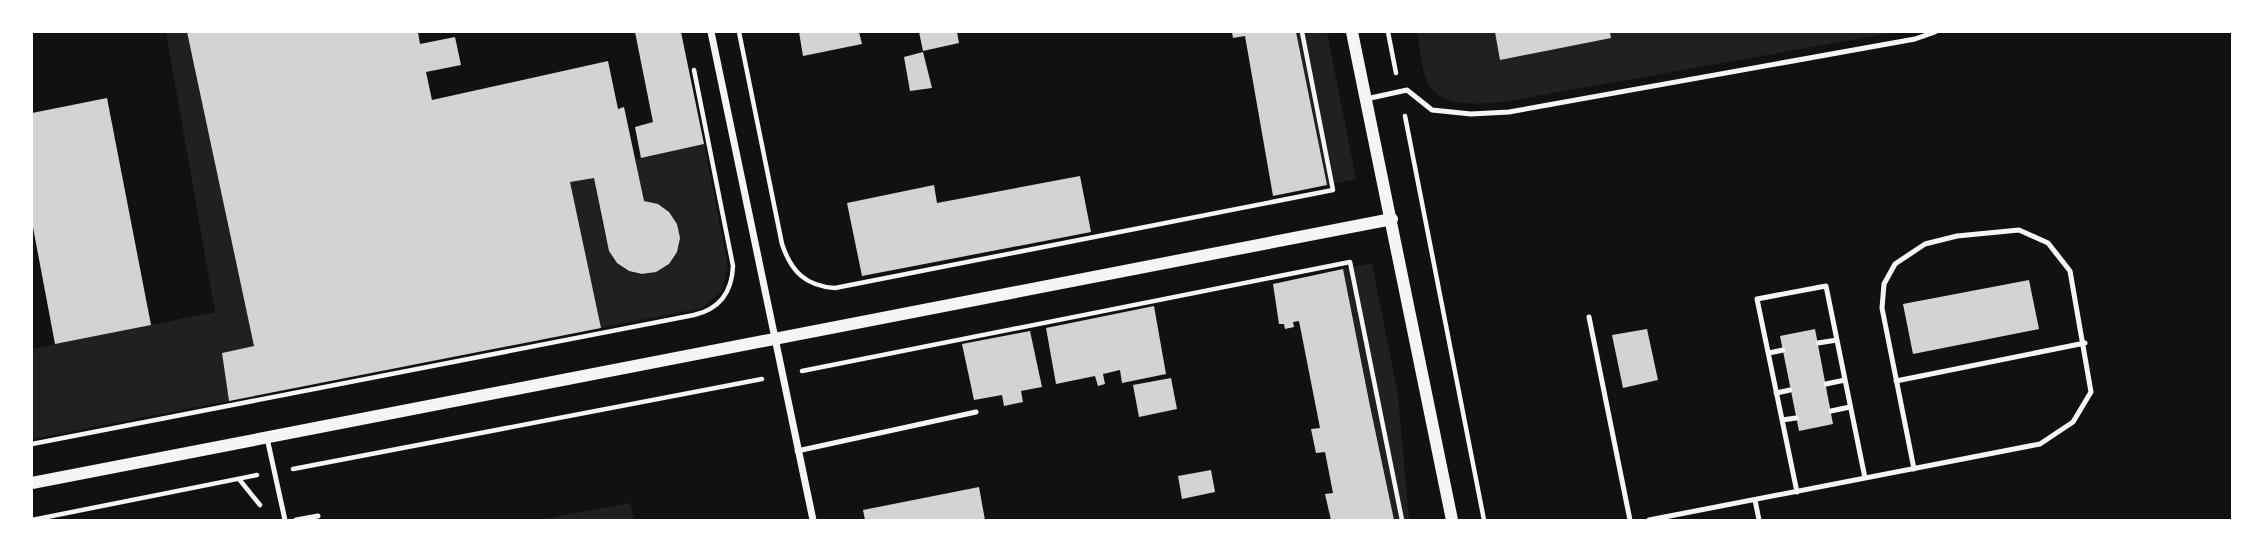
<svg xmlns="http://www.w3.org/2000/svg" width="2264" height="552" font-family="Jost,sans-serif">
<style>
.green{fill:#202020}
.building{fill:#d3d3d3}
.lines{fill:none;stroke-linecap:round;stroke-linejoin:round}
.path{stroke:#f5f5f5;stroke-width:4.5}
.service{stroke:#f5f5f5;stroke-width:5}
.minor{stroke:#f5f5f5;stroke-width:7}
.tertiary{stroke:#f5f5f5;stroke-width:12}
</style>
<rect width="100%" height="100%" fill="#111"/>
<path class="green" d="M166 32H187L254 346 222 353 229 401 32 439V349L215 312Z
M1296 32H1327L1356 179 1327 185Z
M1417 32H1897L1508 101C1483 104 1439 110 1427 81 1421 67 1420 47 1417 32Z
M704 144 728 266 722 291 702 308 601 328 570 182 594 178C602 216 607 305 669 264L677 224C668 210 660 204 644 201L635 160Z
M1372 263 1398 395 1409 520H1394L1343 269Z
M630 503 634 520H538Z"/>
<path class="building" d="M187 32H418L420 44 455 37 461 65 426 72 432 100 608 61 618 109 624 107 644 201 658 204 669 212 677 224 680 238 677 252 669 264 656 272 642 274 629 271 617 263 609 251 594 178 570 182 601 328 229 401 222 353 254 346Z
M635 32H681L704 144 641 158 635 127 653 122Z
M799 32H859L862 44 803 56Z
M919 32H957L959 43 923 51Z
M1232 32H1296L1327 185 1273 196 1245 36 1233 38Z
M1495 32H1610L1611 38 1500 60Z
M923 52 932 88 910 91 904 57Z
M107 98 151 325 55 344 32 222V113Z
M1080 176 1091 232 862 276 847 203 934 185 937 203Z
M1343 269 1369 401 1394 520H1331L1325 494 1333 493 1325 452 1316 453 1311 429 1320 428 1299 321 1293 322 1294 327 1285 329 1284 324H1279L1273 284Z
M2029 280 2039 329 1913 354 1903 304Z
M1154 306 1166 374 1122 383 1120 370 1103 374 1105 384 1098 386 1095 376 1056 384 1046 328Z
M1647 329 1658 380 1623 388 1612 335Z
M1815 329 1833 424 1799 431 1780 336Z
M1030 331 1042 387 1021 391 1023 402 1004 406 1002 395 974 400 962 344Z
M1171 378 1177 409 1139 417 1133 385Z
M1211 470 1215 492 1182 499 1178 476Z
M979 487 985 520H865L863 510Z"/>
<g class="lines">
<path class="path" d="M739 32 782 244C791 271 805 286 835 288L1333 190 1302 32
M1388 32 1396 73
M1405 116 1484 520
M802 371 1350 262 1402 520
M32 444 694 315C720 309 732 291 733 266L694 70
M293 469 762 379
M239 479 260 505
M32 520 257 475"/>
<path class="service" d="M1366 99 1407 90 1432 110 1471 114 1509 112 1915 39 1935 32
M1589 317 1630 520
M1818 343 1837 340
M1769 353 1783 350
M1896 381 2085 343
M1826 384 1845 380
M1776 393 1790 390
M1831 411 1850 407
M1782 420 1796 418
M267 438 285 520
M797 451 976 412
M1797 492 1757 299 1826 286 1865 478
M1755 500 1759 520
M296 520 318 516
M1649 520 2040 444 2073 422 2091 392 2070 271 2048 243 2019 230 1957 236 1925 244 1895 264 1884 284 1882 308 1914 469"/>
<path class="minor" d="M711 32 813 520"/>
<path class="tertiary" d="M1352 32 1452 520
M32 483 1392 219"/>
</g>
<rect width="2264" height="552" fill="none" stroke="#ffffff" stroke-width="66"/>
</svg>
